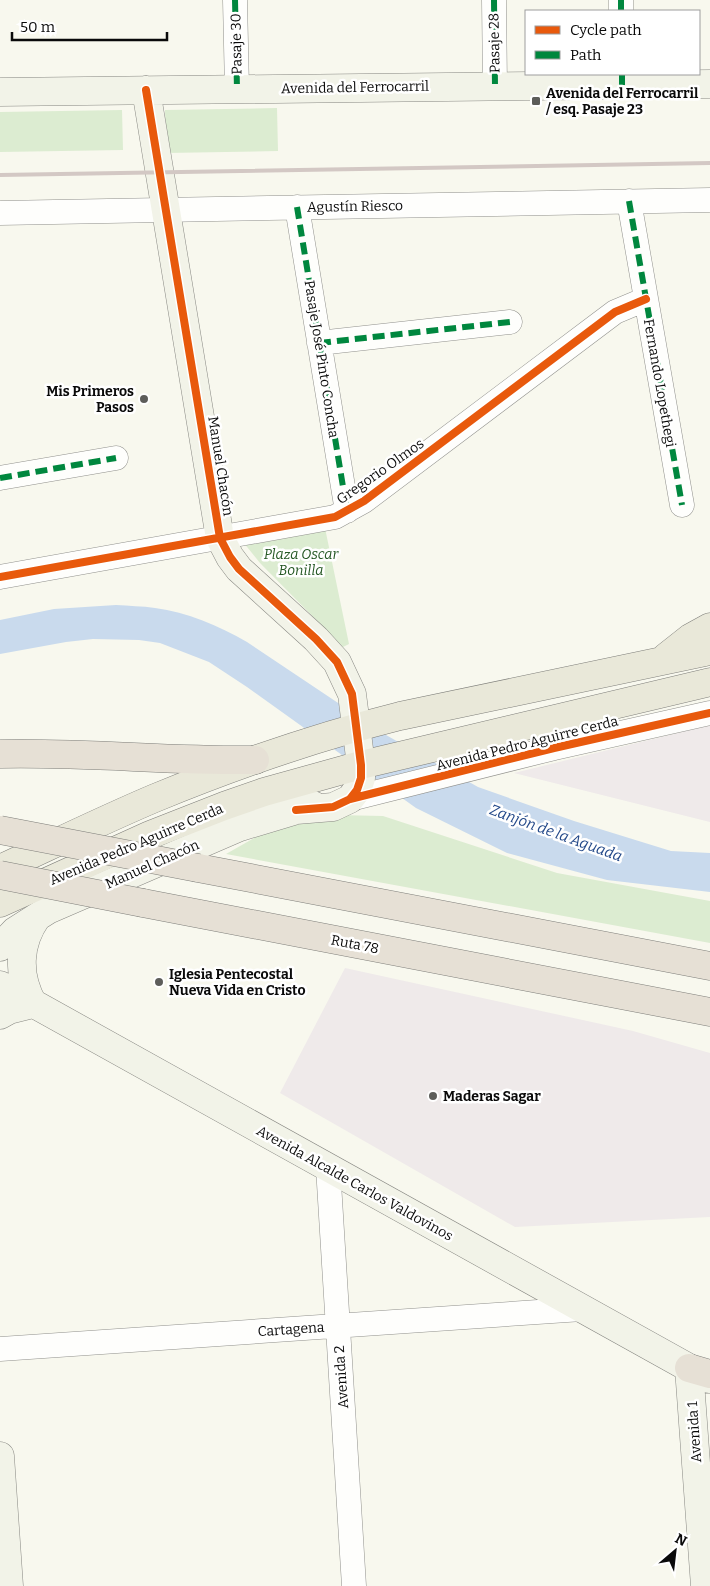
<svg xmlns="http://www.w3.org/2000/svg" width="710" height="1586" font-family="Bitter,serif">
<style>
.industrial{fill:#efeaea}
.green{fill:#dcecd1}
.water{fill:#c9daed}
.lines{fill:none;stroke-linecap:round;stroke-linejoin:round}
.street-casing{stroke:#91918d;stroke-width:25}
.secondary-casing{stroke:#888883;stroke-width:29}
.primary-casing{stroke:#7e7e7a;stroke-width:29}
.highway-casing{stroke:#7e7e7a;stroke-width:29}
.street{stroke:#fefefc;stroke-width:24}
.secondary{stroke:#f2f3e8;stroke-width:28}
.primary{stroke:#e9e8d9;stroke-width:28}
.highway{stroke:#e6e0d5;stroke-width:28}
.rail{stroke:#d3c8c4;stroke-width:4}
.highway-bridge-casing{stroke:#7e7e7a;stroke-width:29;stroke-linecap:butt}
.highway-bridge{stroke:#e6e0d5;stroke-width:28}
.quiet{stroke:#00873e;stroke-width:6;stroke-dasharray:12 6;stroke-linecap:butt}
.cycleway-casing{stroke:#fff;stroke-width:11}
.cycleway{stroke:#e8590c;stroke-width:8}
.poi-dot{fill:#5d5d5a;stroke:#fff;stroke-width:2}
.labels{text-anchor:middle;stroke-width:5;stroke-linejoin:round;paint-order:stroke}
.street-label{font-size:14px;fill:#0a0a0a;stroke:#fff}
.poi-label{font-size:14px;font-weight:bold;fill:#0a0a0a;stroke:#fff;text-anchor:start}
.park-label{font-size:14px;font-style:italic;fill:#255824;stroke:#fff}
.water-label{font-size:15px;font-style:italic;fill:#254a8a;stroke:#fff}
</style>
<rect width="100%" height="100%" fill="#f8f8ee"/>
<path class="industrial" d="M710 725V822L514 773Z
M345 968 633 1031 710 1053V1217L515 1227 280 1093Z"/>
<path class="green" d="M277 108 278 151 166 153 165 110Z
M122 110 123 150 0 152V112Z
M325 528 349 644 343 647 260 563 239 537Z
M336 815 383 816 557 873 710 901V943L226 854 272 828Z"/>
<path class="water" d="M116 605C129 606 142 606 155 608 187 612 219 626 247 642L386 735 478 787 574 821 671 851 710 853V892L607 880 507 853 416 808 247 687 209 662 160 643 139 640 93 639 66 642 0 654V620L54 609Z"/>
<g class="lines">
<g class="street-casing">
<path id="street" d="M235 0 237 89
M494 0 495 86
M621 0V11
M629 201 682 505
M297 207 347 511
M0 213 710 200
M319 343 510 322
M0 478 116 458
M0 577 335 517 364 501 615 312 646 299
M350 799 554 748 710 713
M328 1167 354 1586
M0 1349 582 1309"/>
</g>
<g class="secondary-casing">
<path id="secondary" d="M146 90 220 538 230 557 239 569 316 639 337 662 352 694 361 765V778L357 790 350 799 333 807 296 810
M0 92 710 84
M0 947 15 931 48 910 240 827 313 805
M0 985 709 1379
M33 1004C17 975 18 944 37 917
M0 1015 9 1010 33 1004
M689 1368 705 1586
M0 1456 9 1586"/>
</g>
<g class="primary-casing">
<path id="primary" d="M666 657 690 638 710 627
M0 869C52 845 103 820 155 798 235 765 316 737 400 716L710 651
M0 903 150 835 224 806 264 792 361 765 710 682"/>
</g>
<g class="highway-casing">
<path id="highway" d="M0 754C85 752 170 761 255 760
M198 868 710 966
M143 903 710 1012
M689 1368 710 1374"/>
</g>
<use href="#street" class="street"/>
<use href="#secondary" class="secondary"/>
<use href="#primary" class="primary"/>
<use href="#highway" class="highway"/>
<path class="rail" d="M0 175 710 163"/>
<g class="highway-bridge-casing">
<path id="highway-bridge" d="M0 830 198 868
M0 875 143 903"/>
</g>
<use href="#highway-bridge" class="highway-bridge"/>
<path class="quiet" d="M235 0 237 89
M494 0 495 86
M621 0V11
M622 74V85
M629 201 682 505
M297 207 347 511
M319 343 510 322
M0 478 116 458"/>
<g class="cycleway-casing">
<path id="cycleway" d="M146 90 220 538 230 557 239 569 316 639 337 662 352 694 361 765V778L357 790 350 799 333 807 296 810
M0 577 335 517 364 501 615 312 646 299
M350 799 554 748 710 713"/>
</g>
<use href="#cycleway" class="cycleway"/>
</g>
<g class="poi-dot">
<rect x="531" y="96" width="10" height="10" rx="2.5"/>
<circle cx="144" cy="399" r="5"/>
<circle cx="159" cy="982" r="5"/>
<circle cx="433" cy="1096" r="5"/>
</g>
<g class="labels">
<g class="street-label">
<text transform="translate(494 43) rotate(-91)" y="5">Pasaje 28</text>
<text transform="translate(236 44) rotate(-91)" y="5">Pasaje 30</text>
<text transform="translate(355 87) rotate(-1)" y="5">Avenida del Ferrocarril</text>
<text transform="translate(355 206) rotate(-1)" y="5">Agustín Riesco</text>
<text transform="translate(322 359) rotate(81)" y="5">Pasaje José Pinto Concha</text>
<text transform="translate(660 383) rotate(80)" y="5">Fernando Lopethegi</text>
<text transform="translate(221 466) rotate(81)" y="5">Manuel Chacón</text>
<text transform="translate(380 471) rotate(-35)" y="5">Gregorio Olmos</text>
<text transform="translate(527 743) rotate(-14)" y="5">Avenida Pedro Aguirre Cerda</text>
<text transform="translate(136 844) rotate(-23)" y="5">Avenida Pedro Aguirre Cerda</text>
<text transform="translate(152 864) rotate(-24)" y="5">Manuel Chacón</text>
<text transform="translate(355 944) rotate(11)" y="5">Ruta 78</text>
<text transform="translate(355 1183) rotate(29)" y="5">Avenida Alcalde Carlos Valdovinos</text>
<text transform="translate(291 1329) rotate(-4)" y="5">Cartagena</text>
<text transform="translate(341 1377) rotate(-94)" y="5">Avenida 2</text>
<text transform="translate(694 1432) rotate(-94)" y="5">Avenida 1</text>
</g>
<g class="poi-label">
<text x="546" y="98">Avenida del Ferrocarril<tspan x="546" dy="16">/ esq. Pasaje 23</tspan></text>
<text x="134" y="396" text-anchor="end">Mis Primeros<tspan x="134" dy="16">Pasos</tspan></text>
<text x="169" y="979">Iglesia Pentecostal<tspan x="169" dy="16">Nueva Vida en Cristo</tspan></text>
<text x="443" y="1101">Maderas Sagar</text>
</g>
<g class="park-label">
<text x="301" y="559">Plaza Oscar<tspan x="301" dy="16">Bonilla</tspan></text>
</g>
<g class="water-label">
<text transform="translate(556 833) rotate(20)" y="5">Zanjón de la Aguada</text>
</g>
</g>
<rect x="525" y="10" width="175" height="65" fill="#ffffff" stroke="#9d9d9d"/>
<rect x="535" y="26" width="25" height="8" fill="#e8590c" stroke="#9d9d9d"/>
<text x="570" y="35" font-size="15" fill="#0a0a0a">Cycle path</text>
<rect x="535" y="51" width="25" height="8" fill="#00873e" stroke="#9d9d9d"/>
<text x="570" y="60" font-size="15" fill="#0a0a0a">Path</text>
<g transform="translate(675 1551) rotate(28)" stroke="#ffffff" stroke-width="4" paint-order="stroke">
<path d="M0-4L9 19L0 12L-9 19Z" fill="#0a0a0a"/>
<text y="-8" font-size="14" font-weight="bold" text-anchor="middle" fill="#0a0a0a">N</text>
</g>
<path d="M12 32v8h155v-8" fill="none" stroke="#0a0a0a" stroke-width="2.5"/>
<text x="20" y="32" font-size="15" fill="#0a0a0a" stroke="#ffffff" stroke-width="4" paint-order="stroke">50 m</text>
</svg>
